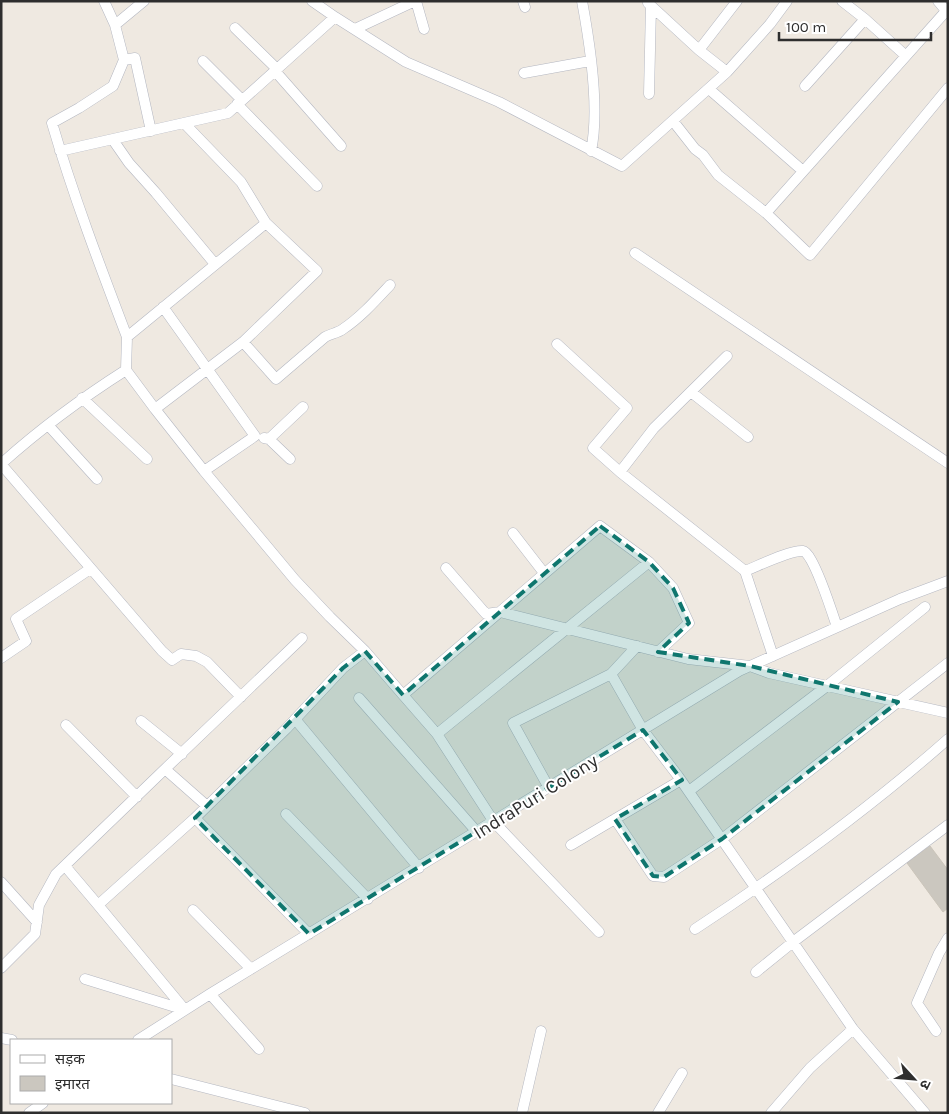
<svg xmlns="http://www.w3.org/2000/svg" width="949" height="1114" font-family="Karla,'Noto Sans Devanagari',sans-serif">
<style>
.building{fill:#cbc7bf;stroke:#cbc5ba}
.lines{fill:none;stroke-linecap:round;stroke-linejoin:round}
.street-casing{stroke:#b4b7c1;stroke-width:11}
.street{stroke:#fff;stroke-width:10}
.marked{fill:#0f766e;fill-opacity:0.2;stroke:#0f766e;stroke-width:4;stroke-dasharray:10 6;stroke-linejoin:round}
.labels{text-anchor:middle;stroke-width:4;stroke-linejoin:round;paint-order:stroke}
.street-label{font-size:19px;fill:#2e2e2e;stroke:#fff}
</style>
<rect width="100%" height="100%" fill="#efe9e1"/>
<path class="building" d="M930 846 948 870V908L943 912 907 863Z"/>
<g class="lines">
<g class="street-casing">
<path id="street" d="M104 1 115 25 124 60 113 86 79 108 52 123C73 195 100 266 127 337
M312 1 335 17
M416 1 424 29
M523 1 525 7
M582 1C590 44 600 109 591 151
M842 1 865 19 906 56
M938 1 948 13
M648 3 699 50
M115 25 144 1
M235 28 277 69
M355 29 415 1
M124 60 135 58 151 131
M203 61 242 100
M275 71 341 146
M727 72 770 24 787 1
M524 73 590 61
M805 86 865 19
M709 89 803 171
M649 94 651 6
M237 104 317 186
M673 121 695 149 703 155 718 175 766 213 810 255 948 88
M113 140 129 163 156 193 215 264
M60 151 228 113 335 17 406 62 499 102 622 166 727 72 699 50 737 1
M766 213 946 11 948 10
M635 253 948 463
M163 307 255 436 204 471 295 580 330 617 365 651
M243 342 276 379 325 337C330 334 338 333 343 329 361 317 376 300 390 285
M557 344 627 408 593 448 620 472 745 571 773 656
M126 370 155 409 243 342 317 271 266 223
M691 392 748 437
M82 398 147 459
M155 409 204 471
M48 425 97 479
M264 438 269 439 290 459
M269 439 303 407
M1 464C40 429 82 398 126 370L127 337 266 223 241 182 184 123
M1 464 162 651 172 660 181 654 196 656 207 662 241 697
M620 472 654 428 727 356
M513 533 544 573
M649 562 673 588 689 623 658 652
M446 568 486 614 500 612 688 659 750 666 769 673 948 713
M745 571C758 566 790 550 803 551 813 552 833 615 837 627
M1 658 26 641 16 619 90 569
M611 674 643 730 678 776 853 1029 925 1113
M359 698 477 832
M295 719 419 868
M141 721 182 754
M66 725 137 797
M437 734 494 822 599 932
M165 769 302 638
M549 788 513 723 611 674 637 646
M689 791 827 686 925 607
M286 814 368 899
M615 819 653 876 664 877 722 839 948 663
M571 845 681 780
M65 866 98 905 195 818
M1 882 37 922
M193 910 251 969
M695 929C782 872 870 808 948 739
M309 934 195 818 286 729 343 668 365 651 403 695 600 526 649 562 437 734 403 695
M1 968 35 934 39 905 56 874 165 769 207 806
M756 972 793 942 948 825
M85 979 185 1010 98 905
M210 994 259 1049
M936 1031 917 1003 939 953 948 938
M1 1038 12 1040
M138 1040 210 994 739 671 900 599 948 581
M171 1079 305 1113
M29 1113 43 1103
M522 1113 541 1031
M658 1113 682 1073
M771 1113 810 1068 853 1029"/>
</g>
<use href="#street" class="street"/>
</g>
<path class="marked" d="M600 526 649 562 673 588 689 623 658 652 750 666 898 702 722 839 664 877 653 876 615 819 682 780 643 730 309 934 195 818 343 668 365 651 403 695Z"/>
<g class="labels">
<g class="street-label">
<text transform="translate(535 796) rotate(-32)" y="7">IndraPuri Colony</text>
</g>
</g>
<rect width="949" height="1114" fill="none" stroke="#2e2e2e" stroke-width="5"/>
<rect x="10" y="1039" width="162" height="65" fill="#ffffff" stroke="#ababab"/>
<rect x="20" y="1055" width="25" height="8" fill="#ffffff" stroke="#ababab"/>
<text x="55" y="1064" font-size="15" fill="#2e2e2e">सड़क</text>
<rect x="20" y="1076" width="25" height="15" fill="#cbc7bf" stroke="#ababab"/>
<text x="55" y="1089" font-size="15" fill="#2e2e2e">इमारत</text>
<g transform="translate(914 1079) rotate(116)" stroke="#ffffff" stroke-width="4" paint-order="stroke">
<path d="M0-4L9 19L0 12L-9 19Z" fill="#2e2e2e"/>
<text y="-8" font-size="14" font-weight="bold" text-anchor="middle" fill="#2e2e2e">उ</text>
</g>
<path d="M779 32v8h152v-8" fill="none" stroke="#2e2e2e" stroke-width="2.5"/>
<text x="786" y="32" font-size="15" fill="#2e2e2e" stroke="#ffffff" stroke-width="4" paint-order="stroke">100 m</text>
</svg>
